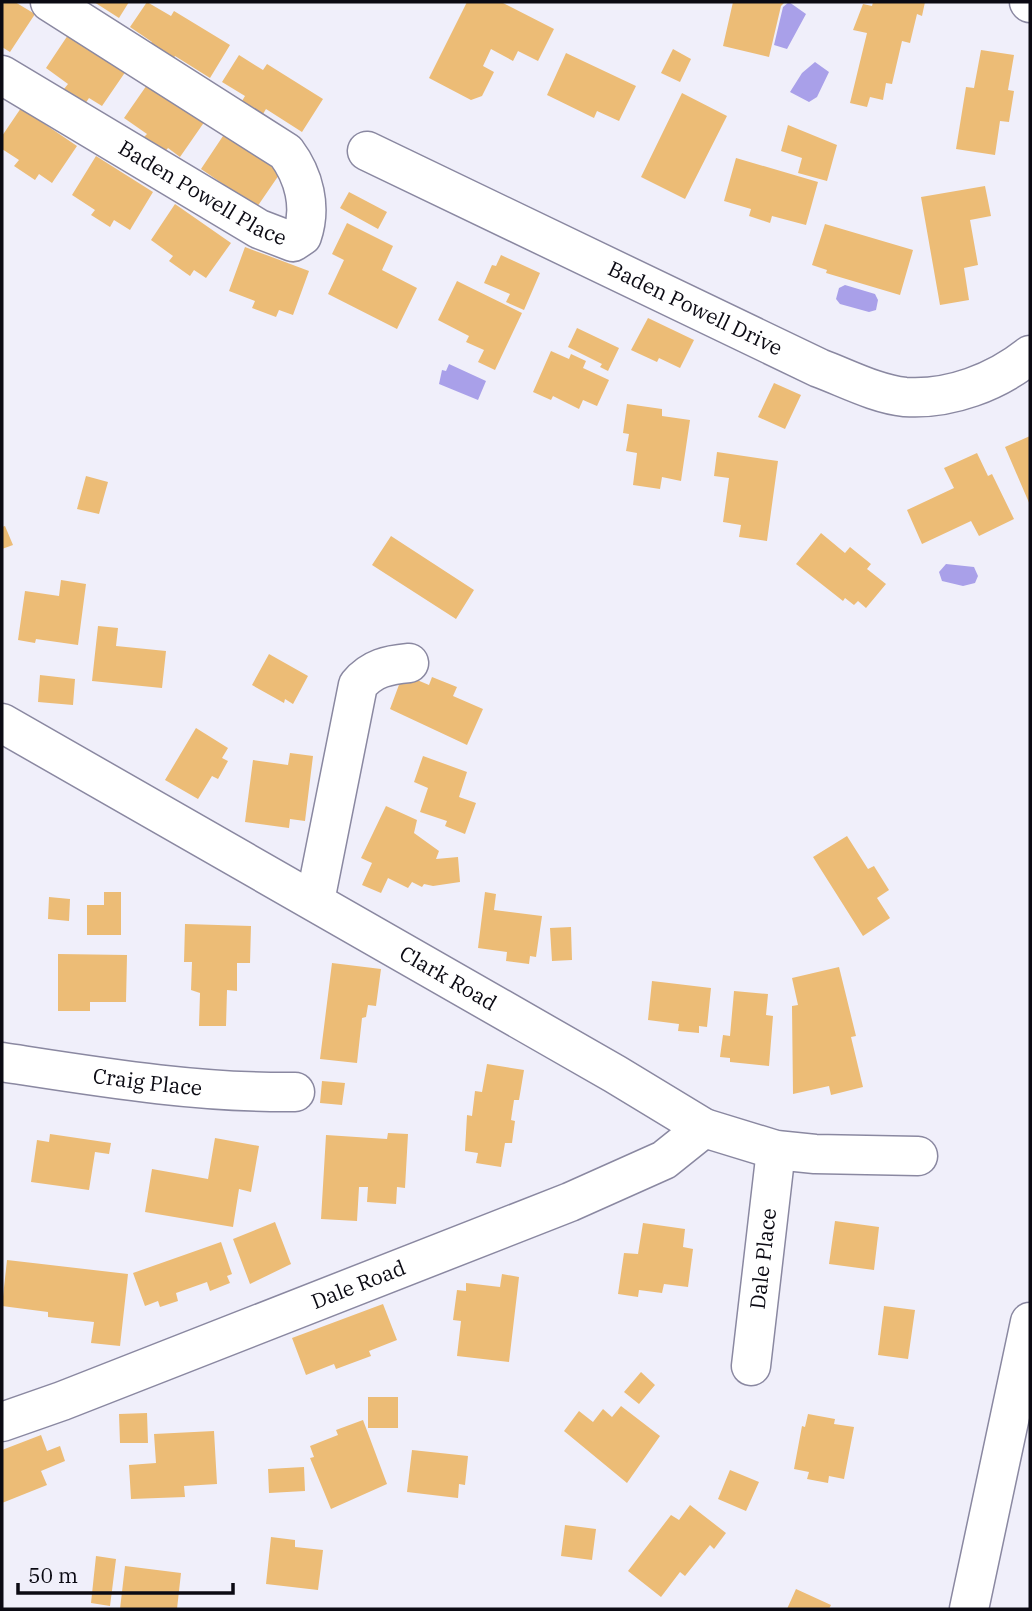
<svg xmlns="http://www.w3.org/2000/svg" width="1032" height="1611" font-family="'IBM Plex Serif',serif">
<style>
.water{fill:#a9a0e9}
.building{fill:#ecbc76}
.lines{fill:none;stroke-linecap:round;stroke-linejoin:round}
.minor-casing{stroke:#8a88a1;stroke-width:41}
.highway-casing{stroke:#8a88a1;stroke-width:41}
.minor{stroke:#fff;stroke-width:38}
.highway{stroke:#fff;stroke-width:38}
.labels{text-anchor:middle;stroke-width:5;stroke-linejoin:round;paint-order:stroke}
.street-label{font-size:21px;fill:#0b0a13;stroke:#f0effa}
</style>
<rect width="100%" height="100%" fill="#f0effa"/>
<path class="water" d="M789 2 806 14 787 49 774 45 783 7Z
M815 62 829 72 817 97 809 102 790 92 802 73Z
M845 285 875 294 878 300 876 310 869 312 840 304 836 299 839 288Z
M449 364 486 381 478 400 439 384 442 370 446 371Z
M946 564 974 567 978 576 975 583 963 586 942 581 939 572Z"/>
<path class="building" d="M2 2H15L35 14 10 52 2 47Z
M94 2H129L119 18Z
M147 2 171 16 174 11 230 45 210 78 175 56 172 62 149 47 152 42 130 27Z
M467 2H501L554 29 538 61 518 51 513 61 491 49 483 66 494 72 482 96 471 100 429 78Z
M733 2H785L781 6 769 57 723 46Z
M873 2H925L922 16 917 14 910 43 902 41 892 84 886 83 883 100 870 97 867 107 850 103 867 33 853 30 863 4 872 6Z
M70 32 126 71 102 106 89 98 85 104 64 89 68 84 46 68Z
M673 49 691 59 680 82 661 73Z
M981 50 1014 55 1008 90 1014 91 1009 122 1000 121 995 155 956 149 966 87 974 88Z
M566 53 636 86 619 121 597 111 594 118 547 95Z
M239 55 263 70 267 64 323 99 302 132 266 109 263 114 242 101 245 96 222 82Z
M149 82 205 121 180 157 168 148 163 154 142 139 147 134 124 118Z
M682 93 727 116 685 199 641 177Z
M21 108 77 146 52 183 39 174 35 180 14 166 19 160 2 149V136Z
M788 125 837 145 827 181 798 173 802 158 781 151Z
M225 133 281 172 257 207 219 190 223 184 201 169Z
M96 156 153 192 130 230 114 220 110 227 91 215 95 210 72 195Z
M736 158 818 182 806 225 772 216 770 223 749 216 751 209 724 201Z
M985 186 991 216 970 220 978 265 964 268 969 300 940 305 921 197Z
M349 192 387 212 378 229 340 208Z
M175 204 231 243 206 278 194 270 190 276 169 261 173 256 151 240Z
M347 223 393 246 382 270 417 288 397 329 328 294 344 260 332 254Z
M825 224 913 250 900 295 826 273 827 270 812 265Z
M245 247 309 271 293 315 279 310 276 317 252 308 255 301 229 291Z
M501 255 540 273 524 310 506 302 510 294 484 283 492 265 496 266Z
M457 281 522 313 495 370 478 362 484 350 466 342 469 336 438 320Z
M648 318 694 340 680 368 659 358 657 362 631 350Z
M577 328 619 348 608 371 600 367 602 364 568 347Z
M551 351 569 359 571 354 586 361 583 368 609 380 597 406 583 400 579 409 553 396 551 400 533 392Z
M774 383 801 395 785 429 758 417Z
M627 404 662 409V416L690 420 681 481 662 477 660 489 633 485 637 453 626 451 629 434 623 433Z
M1030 436V505L1005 447Z
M717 452 778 461 767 541 739 537 741 525 723 522 729 478 714 476Z
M977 453 988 476 992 474 1014 519 979 536 971 521 922 544 907 510 954 488 944 468Z
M86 476 108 482 99 514 77 509Z
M5 526 13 545 2 549V527Z
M821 533 845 553 850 547 871 564 867 569 886 584 866 608 858 601 854 605 845 598 843 601 796 564Z
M391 536 474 590 456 619 372 565Z
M61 580 86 584 78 645 36 639 35 643 18 640 25 591 59 596Z
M98 626 118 628 116 646 166 651 162 688 92 681Z
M269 654 308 676 293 704 285 699 284 703 252 685Z
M403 674 429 685 432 677 457 687 453 696 483 709 467 745 390 709Z
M40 675 75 679 73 705 38 702Z
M196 728 228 748 222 758 228 761 218 779 212 776 198 799 165 780Z
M290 753 313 756 305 821 290 819 289 828 245 822 253 760 288 765Z
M423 756 467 772 459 797 476 803 465 834 445 826 447 821 420 812 428 788 414 782Z
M386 806 417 820 414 833 439 851 436 859 458 857 460 882 433 886 424 884 422 887 412 882 408 888 388 878 381 893 362 885 372 863 361 858Z
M847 836 868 869 874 866 889 890 877 898 890 918 863 936 813 857Z
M104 892H121V935H87V905H104Z
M485 892 496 894 494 910 542 916 536 957 530 956 529 964 506 961 507 952 478 948Z
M49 897 70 899 69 921 48 919Z
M185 924 251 926 250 963H237V991L227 990 226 1026H199L200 993 191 990 192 962H184Z
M571 927 572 960 552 961 550 928Z
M58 954 127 955 126 1002H90V1011H58Z
M332 963 381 969 376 1006 368 1005 366 1017 362 1018 357 1063 320 1059Z
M839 967 856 1036 851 1037 863 1087 831 1095 829 1086 793 1094 792 1006 798 1005 792 978Z
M652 981 711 988 707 1027 699 1026V1033L678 1031 679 1024 648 1020Z
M734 991 768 994 766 1015 773 1016 769 1066 730 1062V1058L720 1057 723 1035 730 1036Z
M487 1064 524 1070 519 1100H514L511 1120 515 1121 512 1143H505L501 1167 476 1163 478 1153 465 1151 467 1115 472 1116 475 1091 482 1092Z
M322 1081 345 1083 342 1105 320 1103Z
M388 1133 408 1134 405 1188 397 1187 396 1204 367 1202 368 1187H359L357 1221 321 1219 326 1135 387 1139Z
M50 1134 111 1143 109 1154 95 1152 89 1190 31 1182 37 1140 49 1142Z
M215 1138 259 1146 251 1192 239 1189 233 1227 145 1212 152 1169 208 1179Z
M835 1221 879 1227 874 1270 829 1264Z
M275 1222 291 1264 250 1284 233 1239Z
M643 1223 685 1229 683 1247 693 1249 688 1287 664 1284 662 1293 639 1290 638 1297 618 1294 624 1253 638 1254Z
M221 1242 232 1274 227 1276 230 1283 210 1291 207 1282 176 1293 178 1301 160 1307 158 1301 145 1306 133 1273Z
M7 1260 128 1274 120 1346 91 1343 94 1322 48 1317V1312L2 1306Z
M502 1274 519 1277 509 1362 457 1356 461 1321 453 1320 457 1290 466 1291V1283L500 1287Z
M383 1304 397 1340 369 1351 371 1356 336 1369 334 1364 306 1375 292 1338Z
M884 1306 915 1310 908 1359 878 1355Z
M641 1372 655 1385 639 1404 624 1392Z
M368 1397H398V1428H368Z
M621 1406 660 1436 627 1483 564 1431 579 1411 593 1422 603 1409 612 1417Z
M147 1413 148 1443H120L119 1414Z
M808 1414 835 1419 834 1424 854 1427 844 1479 829 1476 828 1483 807 1479 809 1472 794 1469 802 1426 805 1427Z
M363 1420 387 1484 331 1509 310 1458 314 1457 310 1446 338 1435 336 1430Z
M214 1431 217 1484 184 1486 185 1497 131 1499 129 1465 156 1463 154 1434Z
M41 1435 47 1451 60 1446 65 1461 41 1471 47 1485 2 1503V1450Z
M412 1450 468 1456 465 1485 459 1484 458 1498 407 1492Z
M304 1467 305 1491 269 1493 268 1469Z
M730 1470 759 1482 746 1511 718 1499Z
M690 1505 726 1533 714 1549 710 1545 685 1576 680 1572 661 1597 628 1571 671 1515 679 1520Z
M565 1525 596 1529 592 1560 561 1556Z
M271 1537 295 1540V1547L323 1550 318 1590 266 1584Z
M96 1556 116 1559 110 1606 91 1603Z
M125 1566 181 1573 177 1609H120Z
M796 1589 831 1605 829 1609H787Z"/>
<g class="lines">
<g class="minor-casing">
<g id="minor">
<path d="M1029 2 1030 3"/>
<path id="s1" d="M2 75 259 229 293 242 302 236C312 207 304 176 286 152L50 2"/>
<path id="s2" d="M367 151 819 368C846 378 876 394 905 397 950 400 996 382 1030 355"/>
<path id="s3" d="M2 723 615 1074 704 1128 776 1150 815 1154 918 1156"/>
<path d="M315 901 358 685C372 668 388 665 409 663"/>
<path id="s4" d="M2 1062C100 1077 195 1093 295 1092"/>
<path id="s5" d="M751 1366 776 1150"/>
<path id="s6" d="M2 1422 62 1401 570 1202 664 1160 704 1128"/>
</g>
</g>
<g class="highway-casing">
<path id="highway" d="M969 1609 1030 1322"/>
</g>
<use href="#minor" class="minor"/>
<use href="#highway" class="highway"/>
</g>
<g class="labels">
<g class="street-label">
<text dy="7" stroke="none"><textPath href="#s1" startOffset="233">Baden Powell Place</textPath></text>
<text dy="7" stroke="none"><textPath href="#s2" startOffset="364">Baden Powell Drive</textPath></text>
<text dy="7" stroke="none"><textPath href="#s3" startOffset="514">Clark Road</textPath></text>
<text dy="7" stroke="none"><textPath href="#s4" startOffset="147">Craig Place</textPath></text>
<text dy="7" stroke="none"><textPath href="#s5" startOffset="108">Dale Place</textPath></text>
<text dy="7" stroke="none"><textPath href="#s6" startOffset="382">Dale Road</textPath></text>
</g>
</g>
<rect width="1032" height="1611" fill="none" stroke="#0b0a13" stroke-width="7"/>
<path d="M18 1583v10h215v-10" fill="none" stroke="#0b0a13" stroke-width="3.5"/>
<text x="28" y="1583" font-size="21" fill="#0b0a13" stroke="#f0effa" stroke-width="5" paint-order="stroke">50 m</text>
</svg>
